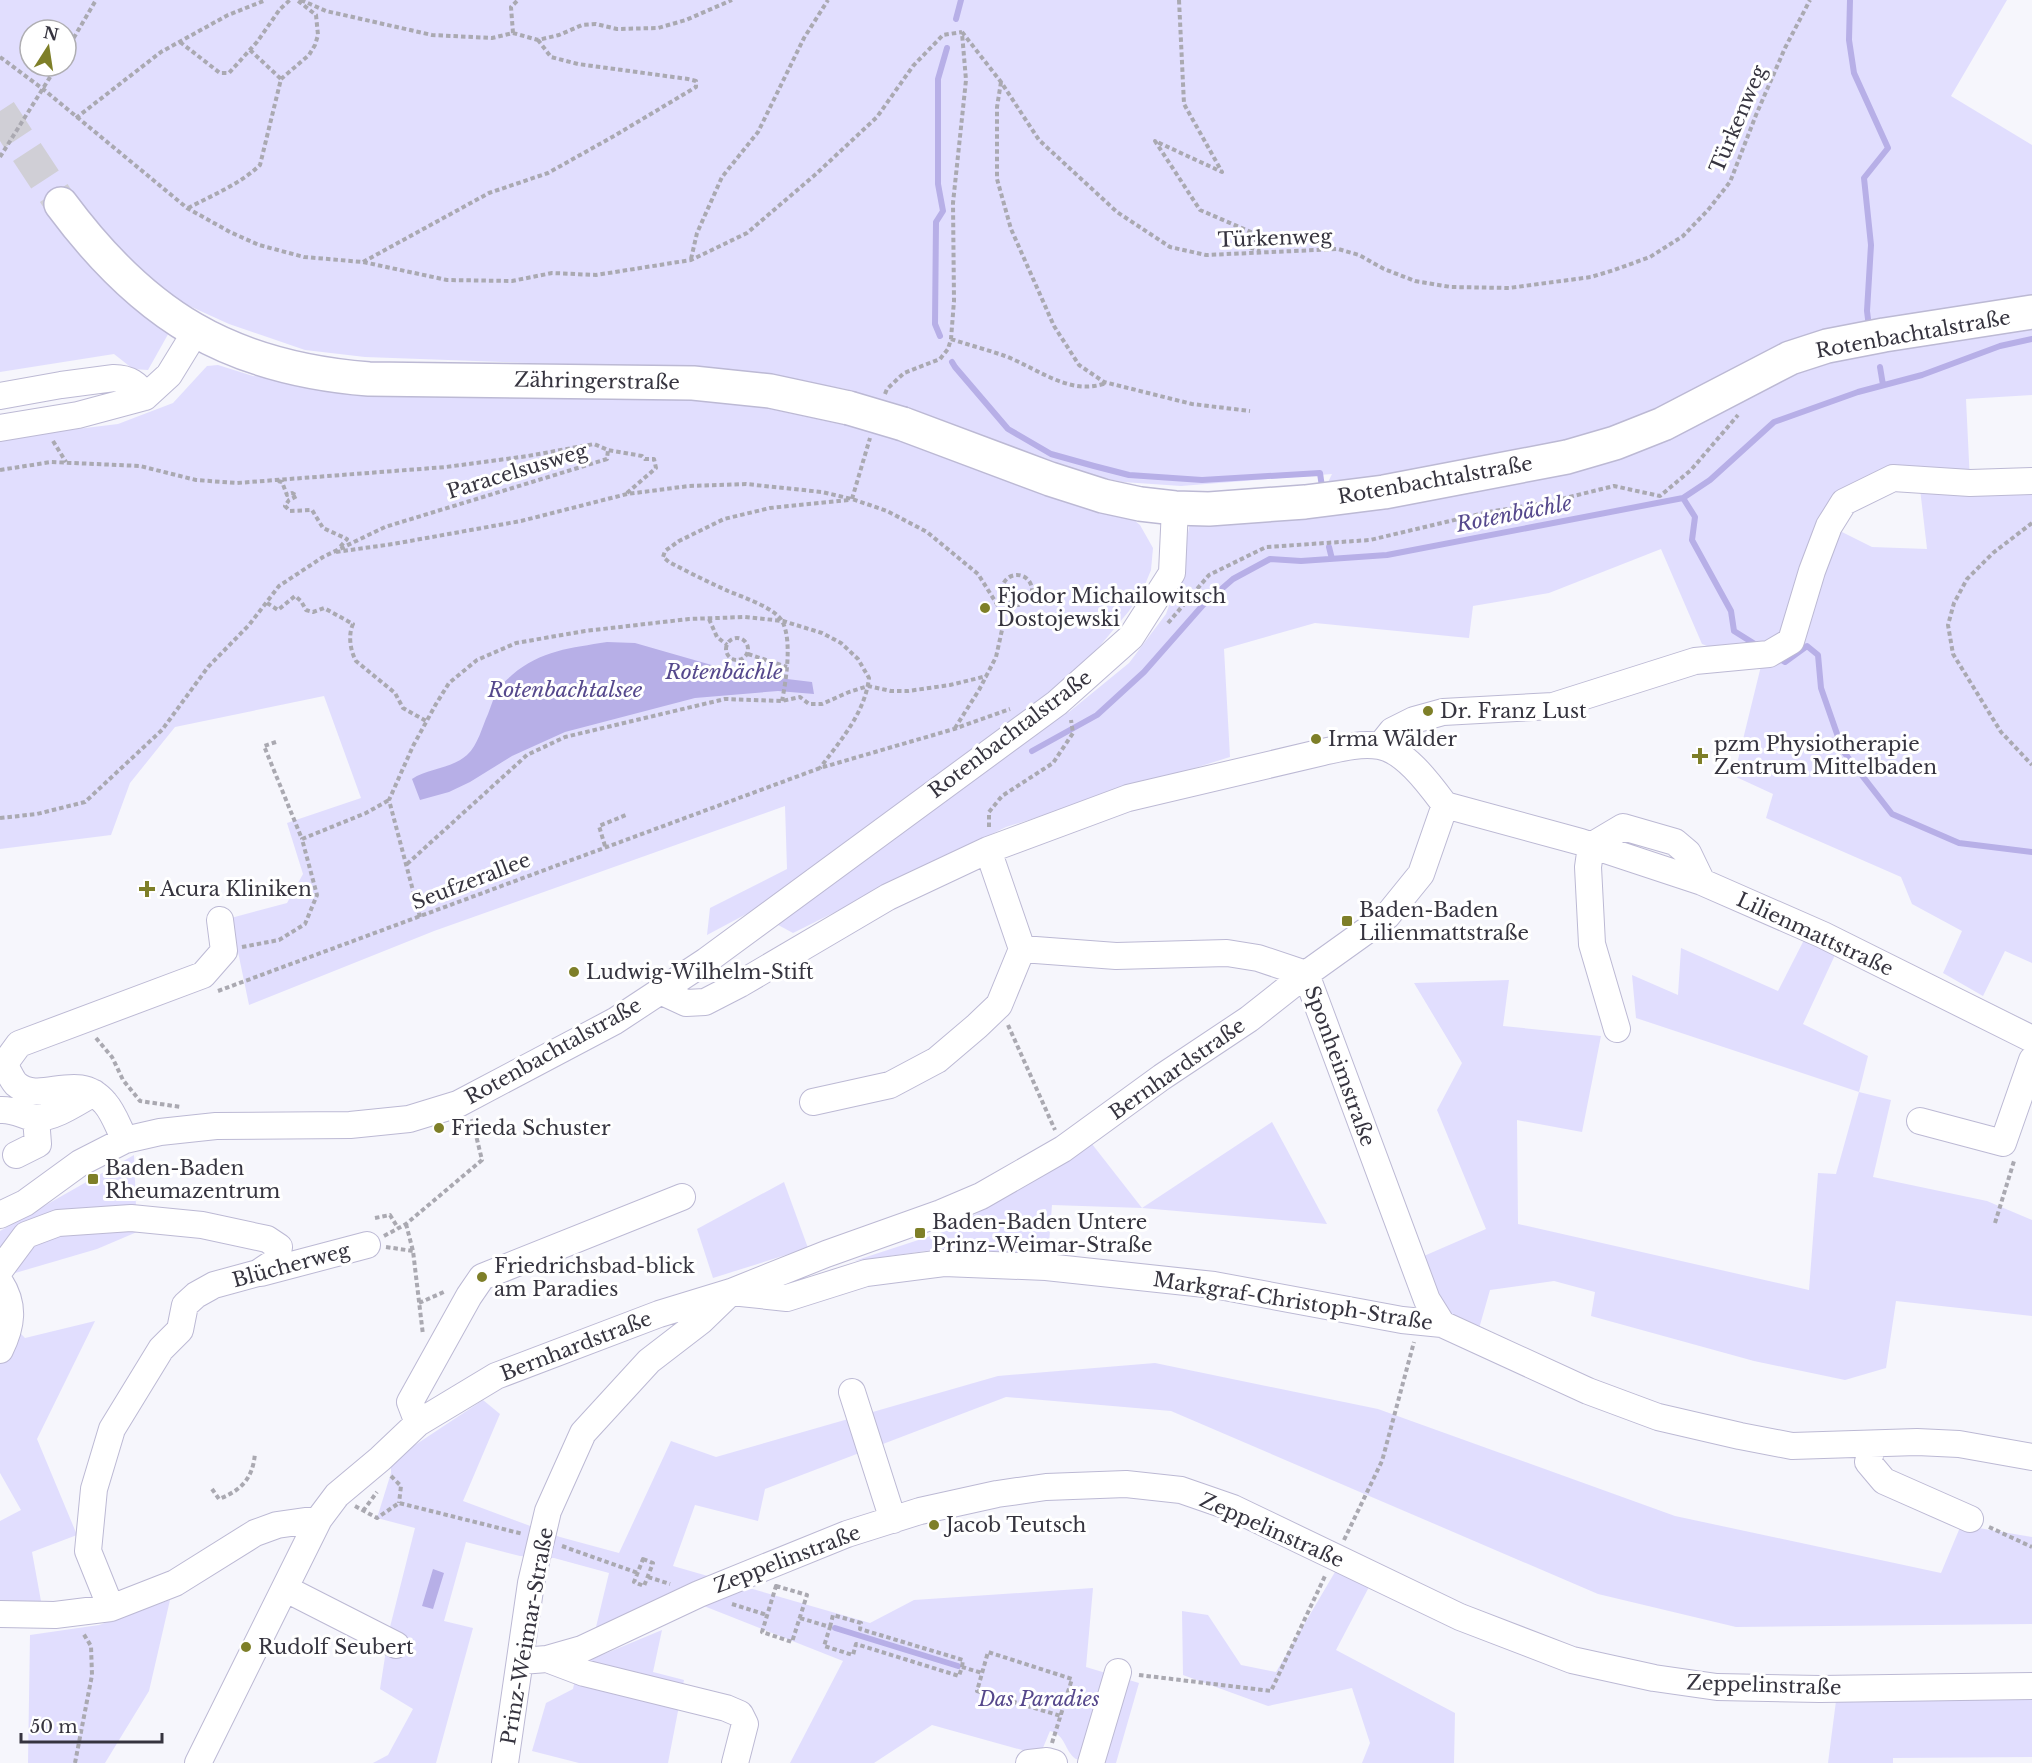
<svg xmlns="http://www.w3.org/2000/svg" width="2032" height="1763" font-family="'Libre Baskerville',serif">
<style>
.green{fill:#e1defe;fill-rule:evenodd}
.water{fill:#b7afe7}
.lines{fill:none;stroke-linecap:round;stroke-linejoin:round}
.stream{stroke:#b7afe7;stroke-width:6}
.major-tunnel{stroke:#d0cfd6;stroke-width:33;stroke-dasharray:33 16;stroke-linecap:butt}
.minor-casing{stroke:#bcb9d4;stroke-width:28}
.major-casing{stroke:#bcb9d4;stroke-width:36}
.path{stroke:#aaa9b1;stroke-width:4;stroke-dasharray:4.5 3;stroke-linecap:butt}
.minor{stroke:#fff;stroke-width:26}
.major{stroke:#fff;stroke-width:33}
.major-bridge-casing{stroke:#bcb9d4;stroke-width:36;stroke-linecap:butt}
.major-bridge{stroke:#fff;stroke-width:33}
.poi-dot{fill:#7e7f28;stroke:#fff;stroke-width:2}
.labels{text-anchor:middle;stroke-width:6;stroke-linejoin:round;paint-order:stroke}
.street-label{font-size:20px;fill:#36343f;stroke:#fff}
.poi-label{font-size:20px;fill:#36343f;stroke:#fff;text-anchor:start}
.park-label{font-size:20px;font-style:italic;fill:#55478b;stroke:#fff}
.water-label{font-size:21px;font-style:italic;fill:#56498d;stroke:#fff}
</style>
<rect width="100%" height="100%" fill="#f6f6fc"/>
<path class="green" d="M0 0H2007L1951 96 2032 145V298L1834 356 2032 320V395L1966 399 1970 482 2032 481V963L2005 951 1983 996 1943 973 1962 931 1912 904 1901 877 1766 818 1773 794 1734 776 1761 666 1702 644 1661 549 1549 593 1473 606 1469 638 1315 623 1224 649 1230 757 1006 827 793 933 752 911 707 935 710 908 787 869 785 806 434 931 249 1005 231 918 287 903 303 874 287 823 361 798 324 696 175 727 130 783 111 835 0 849V442L19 436 118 424 173 403 207 366 218 365 253 376 412 394 729 400 877 432 1128 515 1140 525 1153 548 1151 570 1142 592 1129 611 1084 665 1007 728 1069 712 1129 663 1166 614 1179 578 1190 523 1314 511 1332 474 1181 486 1123 482 1061 469 846 389 743 371 365 357 305 350 229 324 185 304 148 370 133 369 114 354 0 372ZM30 30H66V66H30ZM1893 478 1919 480 1927 549 1872 547 1830 526Z
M1805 938 1835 955 1803 1024 1868 1056 1859 1092 1891 1100 1873 1177 1987 1201 2032 1220V1316L1896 1301 1886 1368 1845 1380 1754 1361 1591 1316 1595 1292 1554 1281 1490 1290 1478 1332 1444 1315 1417 1259 1486 1229 1437 1110 1462 1063 1414 983 1509 980 1503 1026 1601 1036 1582 1132 1517 1120 1518 1224 1809 1290 1818 1173 1836 1174 1859 1092 1636 1018 1632 975 1678 995 1681 948 1778 991Z
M1272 1122 1327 1224 1142 1208 1052 1205 1048 1256 947 1248 854 1261 949 1230 1092 1144 1142 1208Z
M134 1155 137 1232 97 1249 5 1276 0 1264V1231Z
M784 1182 808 1248 713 1278 697 1229Z
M0 1312 25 1338 95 1321 37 1439 77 1535 32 1552 43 1612 0 1605V1521L21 1510 0 1473Z
M1155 1363 1378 1409 1675 1516 1941 1573 1961 1525 2032 1537V1624L1736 1627 1598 1594 1171 1411 1006 1397 765 1489 758 1521 695 1505 673 1566 870 1623 914 1600 1093 1588 1086 1667 1139 1683 1116 1763C1103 1763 1088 1763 1076 1759 1064 1751 1067 1736 1050 1731L1040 1755 932 1725 874 1763H790L843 1661 676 1595 596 1627 609 1573 554 1558 520 1556 466 1542 444 1621 473 1628 436 1763H373L388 1755 413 1709 380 1689 389 1631 415 1528 377 1518 391 1473V1461L483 1400 500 1414 463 1501 560 1537 619 1553 671 1441 716 1457 998 1376Z
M1335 1572 1369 1587 1336 1650 1455 1713 1454 1763H1362L1370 1743 1352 1688 1268 1706 1183 1675 1182 1611 1208 1615 1241 1665 1276 1672Z
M170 1600 149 1691 105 1763H28L30 1635 99 1625Z
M662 1630 653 1672 684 1680 668 1763H579L532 1751 546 1703 573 1689 578 1665Z
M2032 1698V1757L1893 1758V1763H1828L1836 1701Z"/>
<path class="water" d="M607 642 635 643 729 670 762 676 812 682 814 694 778 691 695 698 565 732 512 756 470 782 449 792 420 800 412 779C428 768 451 769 467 755 478 745 482 727 488 714 491 706 494 696 499 688 502 683 508 679 512 675 541 650 571 648 607 642Z
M433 1569 444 1573 433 1609 422 1606Z"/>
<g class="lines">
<path class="stream" d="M1850 0 1849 40 1854 73 1888 148 1864 178 1871 245 1867 311 1869 327
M956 19 961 0
M940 336 935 324 936 222 943 211 938 184V79L947 48
M952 362 955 367 1008 429 1051 454 1094 466 1129 475 1202 480 1320 473 1322 487
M1880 367 1883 385
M1683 498 1695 517 1692 540 1731 611 1734 631 1758 646
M1329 547 1332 559
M1777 657 1785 662 1807 646 1818 655 1821 688 1843 751 1892 814 1959 843 2032 852
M1032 751 1097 715 1144 672 1203 605 1233 579 1270 559 1301 561 1387 555 1683 498 1710 480 1774 422 1858 392 1922 375 2000 346 2032 339
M835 1628 958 1666"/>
<path class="major-tunnel" d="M0 111 61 204"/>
<g class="minor-casing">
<path id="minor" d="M0 396 61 385 114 378C128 378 139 384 145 397
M0 428 78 415 145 397 169 375 196 331
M1380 746 1392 731 1414 720 1443 712 1553 706 1695 661 1769 654 1791 641 1812 571 1829 526 1844 502 1893 478 1970 483 2032 481
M1445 805 1581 842 1702 882 1823 935 2032 1039
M988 850 1022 949 1116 956 1227 953 1258 958 1306 974 1427 1300 1442 1324
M1617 1029 1592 944 1588 867 1591 846 1623 827 1675 842 1688 853 1702 882
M813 1102 890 1085 937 1060 977 1026 999 1005 1022 949
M0 1110C17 1109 25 1118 37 1118 57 1117 77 1102 94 1093
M1920 1121 2003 1143
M125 1140C119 1129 114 1113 105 1103 77 1069 41 1106 16 1084 12 1080 9 1072 6 1068L8 1059 19 1044 203 975 224 951 220 920
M2003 1143 2032 1060
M16 1155 38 1144 36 1118
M0 1215 25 1203 80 1163 125 1140 160 1132 216 1126 350 1125 409 1119 458 1104 615 1021 706 961 1057 703 1131 637 1172 573 1175 508
M0 1270 26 1235 58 1223 131 1218 202 1225 267 1239 279 1247 276 1261 258 1273 214 1285 196 1295 185 1305 180 1330 161 1349 112 1429 94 1489 88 1551 111 1608
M261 1273 367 1245
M0 1282C15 1305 12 1326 0 1350
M852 1392 893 1520
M418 1423 410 1402 469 1296 482 1277 682 1197
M1873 1445 1868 1462 1884 1481 1970 1519
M286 1589 396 1645
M0 1614 55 1615 111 1608 175 1583 255 1533 277 1525 319 1519
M547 1659 584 1673 726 1708 740 1714 745 1724 735 1763
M521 1661 547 1659 582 1649 699 1594 847 1534 920 1511 997 1494 1046 1487 1126 1484 1181 1490 1233 1508 1460 1617 1572 1660 1654 1678 1717 1687 1820 1689 2032 1686
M198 1763 319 1519 337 1495 380 1459 418 1423 496 1376 659 1314 731 1292 826 1254 941 1213 981 1196 1063 1149 1162 1077 1249 1019 1306 974 1387 916 1421 874 1445 805C1430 785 1405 750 1379 746 1361 743 1341 748 1323 752L1128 798 988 850 888 897 740 984 705 1002 686 1003 660 991
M505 1763 531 1583 548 1511 583 1433 649 1361 701 1321 731 1292 787 1298 866 1273 944 1263 1046 1267 1214 1285 1402 1320 1442 1324 1588 1391 1658 1417 1740 1436 1792 1446 1917 1442 1959 1444 2032 1457
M1029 1763 1047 1761 1054 1763
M1091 1763 1118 1672"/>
</g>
<g class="major-casing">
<path id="major" d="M61 204C144 316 229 368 369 379L693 383 770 391 849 408
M903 424 1050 479 1103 496 1140 504 1175 508 1209 509 1305 502 1384 492 1567 457 1615 443 1663 424 1790 358 1827 346 1884 335 2032 312"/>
</g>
<path class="path" d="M301 0 326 11 432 35 492 38 513 33 538 40 559 35 582 25 596 24 617 29 658 28 686 20 732 0
M1179 0 1184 104 1222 172 1155 141 1200 210 1267 239 1235 242
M962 32 1001 82 1039 140 1117 212 1170 247 1206 255 1338 249 1359 255 1384 269 1415 281 1451 287 1509 288 1591 277 1614 270 1650 257 1683 236 1708 210 1730 182 1756 115 1785 48 1810 0
M513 33 511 7 518 0
M180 42 220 73H229L257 42 280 9 290 0
M250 50 281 79
M66 51 96 0
M0 57 43 89 187 208 230 232 259 245 304 257 363 262 447 280 512 281 552 273 596 275 691 260 747 233 816 174 877 117 913 66 943 35 962 32
M1001 82 997 107V179L1011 229 1054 326 1079 365 1104 382 1192 404 1250 411
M76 118 161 52 228 15 266 0
M0 157 57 66
M188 208C213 195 240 184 260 165L281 79 309 55 315 45 318 35 316 15 297 0
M1236 242 1260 251
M691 259 697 233 722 177 758 132 804 38 828 0
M363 262 489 193 548 173 614 136 696 87V81L688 79 578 64 551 57 538 40
M951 339C969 345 988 350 1005 356 1037 368 1068 395 1103 384L1104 382
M885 394 887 389 904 373 940 359 948 349 951 339 954 301 953 203 966 80 962 33
M53 441 66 462
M0 470 51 462 140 466 196 480 237 483 446 467 528 456 594 444 608 450 642 456 645 459H654L656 468 627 493
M278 481 282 482 287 495 292 493 297 496 289 500 285 506 290 511 312 510 323 528 347 539 339 548
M852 499 870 438
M2032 523 1993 553 1967 579 1954 603 1948 625 1953 654 2001 732 2032 765
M336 552 393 544 521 521 627 494 689 486 746 484 822 492 852 499 887 511 927 532 978 574 1000 609 1002 630 996 657 979 690 955 728
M1002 590a15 15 0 1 1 30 0a15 15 0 1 1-30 0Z
M267 603 278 610 295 596 301 601 306 610 313 612 324 608 353 624C348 635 350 650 356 661L395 693 403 708 426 721
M709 619 717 637 727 645
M1168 623 1209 575 1266 547 1370 540 1488 512 1545 503 1614 486 1660 496 1691 470 1738 415
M726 649a11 11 0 1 1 22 0a11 11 0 1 1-22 0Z
M748 654 787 667
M782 701C786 681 792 642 783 623 777 608 742 597 728 591 708 582 688 572 669 562L663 557 665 551 679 541 724 519 770 508 849 500
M276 742 264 746 302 839
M0 818 37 814 85 802 162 730 208 667 249 625 279 586 323 557 385 527 607 459 608 450
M989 827V812L1002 796 1053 763 1073 733 1071 720
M605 846 599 826 626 815
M407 864 527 755 565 737 725 699 782 701 800 697 809 704H822L849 692 868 686 891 691H908L950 685 987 676
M420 917 389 800 413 746 436 704 449 683 477 660 516 643 585 631 689 619 745 617 783 621 822 633 841 643 858 659 869 678C865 713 840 741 820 768
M242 947 279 940 305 924 317 895 302 839 366 813 389 800
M218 991 820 768 954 729 1010 709
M1008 1025 1055 1130
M96 1038 112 1057 123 1080 140 1101 181 1107
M375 1218 390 1215 398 1228
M1995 1223 2014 1161
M406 1224 413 1251 423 1335
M384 1236 406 1224 482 1160 472 1119
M386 1247 413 1251
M419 1303 446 1291
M391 1476 401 1486 399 1503
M212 1489 219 1499C242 1490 253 1478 255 1453
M355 1506 377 1518 399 1503 523 1534
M363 1511 377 1492
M1989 1527 2032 1547
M1344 1540 1382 1461 1414 1342
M562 1546 638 1573
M643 1559 653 1563 644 1586 634 1582Z
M648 1577 670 1584
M776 1586 807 1595 792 1642 762 1632Z
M732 1604 767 1615
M800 1618 830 1627 824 1646 853 1655 856 1644 959 1676 962 1667 982 1673
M830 1627 833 1615 861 1623 860 1629 963 1660 962 1667
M1139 1675 1271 1691 1325 1576
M1052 1743 1072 1679 988 1652 977 1691 1061 1716
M75 1763 92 1675 91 1646 83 1633"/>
<use href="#minor" class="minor"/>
<use href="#major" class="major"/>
<g class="major-bridge-casing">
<path id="major-bridge" d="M849 408 903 424"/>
</g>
<use href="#major-bridge" class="major-bridge"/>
</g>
<g class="poi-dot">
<circle cx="985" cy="608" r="6"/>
<circle cx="1428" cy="711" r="6"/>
<circle cx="1316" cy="739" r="6"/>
<path d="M1697 747h6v6h6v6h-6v6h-6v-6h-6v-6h6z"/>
<path d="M144 880h6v6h6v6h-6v6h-6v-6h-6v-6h6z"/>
<rect x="1341" y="915" width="12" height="12" rx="3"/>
<circle cx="574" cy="972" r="6"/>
<circle cx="439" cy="1128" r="6"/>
<rect x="87" y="1173" width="12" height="12" rx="3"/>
<rect x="914" y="1227" width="12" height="12" rx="3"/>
<circle cx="482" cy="1277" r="6"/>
<circle cx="934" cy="1525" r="6"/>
<circle cx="246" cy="1647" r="6"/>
</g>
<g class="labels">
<g class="street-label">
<text transform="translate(1738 119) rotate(-67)" y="7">Türkenweg</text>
<text transform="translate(1275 238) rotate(-2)" y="7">Türkenweg</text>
<text transform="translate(1913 334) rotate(-10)" y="7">Rotenbachtalstraße</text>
<text transform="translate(597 381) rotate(1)" y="7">Zähringerstraße</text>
<text transform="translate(517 471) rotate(-17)" y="7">Paracelsusweg</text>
<text transform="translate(1435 480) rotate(-10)" y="7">Rotenbachtalstraße</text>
<text transform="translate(1010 734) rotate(-37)" y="7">Rotenbachtalstraße</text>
<text transform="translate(471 881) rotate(-21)" y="7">Seufzerallee</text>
<text transform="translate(1815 934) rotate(25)" y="7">Lilienmattstraße</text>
<text transform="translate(553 1051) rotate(-29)" y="7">Rotenbachtalstraße</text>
<text transform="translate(1340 1066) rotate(70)" y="7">Sponheimstraße</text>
<text transform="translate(1177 1069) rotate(-35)" y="7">Bernhardstraße</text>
<text transform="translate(291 1265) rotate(-15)" y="7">Blücherweg</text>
<text transform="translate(1293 1301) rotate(9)" y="7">Markgraf-Christoph-Straße</text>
<text transform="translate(576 1346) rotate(-21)" y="7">Bernhardstraße</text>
<text transform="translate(1272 1530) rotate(24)" y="7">Zeppelinstraße</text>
<text transform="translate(787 1559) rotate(-21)" y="7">Zeppelinstraße</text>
<text transform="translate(527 1636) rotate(-80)" y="7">Prinz-Weimar-Straße</text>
<text transform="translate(1764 1685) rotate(2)" y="7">Zeppelinstraße</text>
</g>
<g class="poi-label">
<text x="997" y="603">Fjodor Michailowitsch<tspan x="997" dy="23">Dostojewski</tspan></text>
<text x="1440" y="718">Dr. Franz Lust</text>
<text x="1328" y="746">Irma Wälder</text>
<text x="1714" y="751">pzm Physiotherapie<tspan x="1714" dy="23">Zentrum Mittelbaden</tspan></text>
<text x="160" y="896">Acura Kliniken</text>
<text x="1359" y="917">Baden-Baden<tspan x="1359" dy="23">Lilienmattstraße</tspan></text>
<text x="586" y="979">Ludwig-Wilhelm-Stift</text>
<text x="451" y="1135">Frieda Schuster</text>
<text x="105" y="1175">Baden-Baden<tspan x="105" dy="23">Rheumazentrum</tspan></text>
<text x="932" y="1229">Baden-Baden Untere<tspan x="932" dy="23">Prinz-Weimar-Straße</tspan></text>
<text x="494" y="1273">Friedrichsbad-blick<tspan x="494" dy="23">am Paradies</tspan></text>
<text x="946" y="1532">Jacob Teutsch</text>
<text x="258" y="1654">Rudolf Seubert</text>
</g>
<g class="park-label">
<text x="1039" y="1706">Das Paradies</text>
</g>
<g class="water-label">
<text transform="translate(1514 514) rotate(-11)" y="7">Rotenbächle</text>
<text x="724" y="679">Rotenbächle</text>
<text x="565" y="697">Rotenbachtalsee</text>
</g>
</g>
<g transform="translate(48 48) rotate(12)"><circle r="28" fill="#ffffff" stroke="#afaeb2" stroke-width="1.5"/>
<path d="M0-4.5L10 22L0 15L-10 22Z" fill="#7e7f28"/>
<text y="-9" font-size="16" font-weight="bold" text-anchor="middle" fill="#36343f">N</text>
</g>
<path d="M21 1733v9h141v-9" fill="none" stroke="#36343f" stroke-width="3"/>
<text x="30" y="1733" font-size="18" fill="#36343f" stroke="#ffffff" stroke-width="4.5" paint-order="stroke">50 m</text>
</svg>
